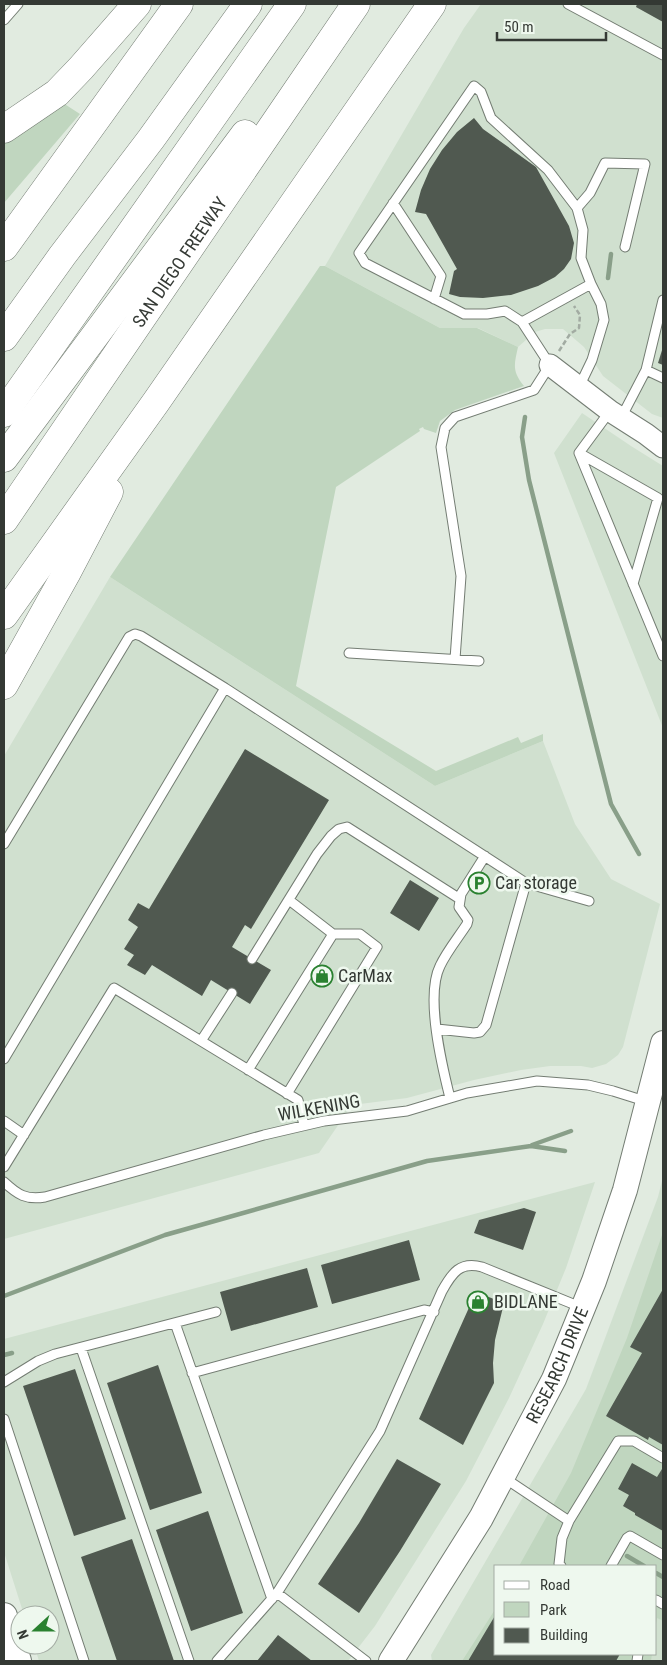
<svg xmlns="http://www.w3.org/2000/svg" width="667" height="1665" font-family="'Roboto Condensed',sans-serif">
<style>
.built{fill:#d0e0cf}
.green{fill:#c0d6bf}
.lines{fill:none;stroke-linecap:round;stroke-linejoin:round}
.stream{stroke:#899f89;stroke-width:4.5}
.building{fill:#505950}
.service-casing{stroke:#747d73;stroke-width:11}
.tertiary-casing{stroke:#747d73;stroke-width:23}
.secondary-casing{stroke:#747d73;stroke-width:26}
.primary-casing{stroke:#747d73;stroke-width:28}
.motorway-casing{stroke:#747d73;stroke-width:29}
.path{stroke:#a2aba2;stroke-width:2.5;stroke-dasharray:5 2.5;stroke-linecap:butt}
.service{stroke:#fff;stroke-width:9}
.tertiary{stroke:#fff;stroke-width:21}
.secondary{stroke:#fff;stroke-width:24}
.primary{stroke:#fff;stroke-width:26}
.motorway{stroke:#fff;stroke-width:28}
.labels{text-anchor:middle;stroke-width:5;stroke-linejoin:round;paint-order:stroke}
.street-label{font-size:18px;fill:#343934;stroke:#eef8ee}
.poi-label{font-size:18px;fill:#343934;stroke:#eef8ee;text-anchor:start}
</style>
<rect width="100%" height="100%" fill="#e1ebe0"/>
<path class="built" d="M481 4H663V418L652 414 603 376 584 347 563 329H545L535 332 518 347 478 328H440L325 266 464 28Z
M582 413 631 446 663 466V728L554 453Z
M110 577 435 786 543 741 575 824 611 879 660 904 623 1047 618 1055 606 1064 592 1068 581 1066H550L521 1070 474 1080 407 1098 352 1105 319 1153 4 1239V756Z
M663 1177V1541L595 1566H496V1654H656V1617L663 1621V1661H432L431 1655 586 1389 658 1197Z
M595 1182 566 1268 543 1324 509 1398 466 1481 375 1626 348 1661H39L34 1645H50V1615H24L4 1552V1339Z"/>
<path class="green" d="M63 103 80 114 4 203V144L32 126Z
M320 266H325L440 328H477L518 347C514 365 512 371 524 386L455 410 440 421 436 433 424 429 423 427 419 429 420 431 336 487 296 686 436 771 518 737 521 743 543 734V741L435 786 110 577Z
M663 1232V1621L657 1618 656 1624V1566H519L571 1473 627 1338Z
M496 1608V1654H652L651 1661H462Z"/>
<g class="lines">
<path class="stream" d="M608 278 611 254
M525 417 522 437 529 480 611 804 639 854
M532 1145 571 1131
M4 1296 165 1235 427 1161 531 1146 565 1151
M4 1355 12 1353
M627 1556 644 1566
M656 1573 663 1577"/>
</g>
<path class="building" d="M637 4H663V22L636 7Z
M474 118 483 129 536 167 569 226 574 243 571 259 564 269 555 277 538 286 511 295 483 298 460 297 449 294 454 271 457 269 426 214 415 212 421 190 430 169 442 150 457 132Z
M663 347V365L658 363Z
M245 749 329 800 251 929 245 925 232 947 271 970 250 1004 211 980 202 996 152 965 145 975 127 965 134 955 124 949 138 927 128 920 138 903 149 909Z
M410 880 439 898 419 931 390 913Z
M524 1208 536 1212 523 1250 474 1233 479 1220Z
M409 1240 420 1280 332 1304 321 1265Z
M307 1268 318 1307 231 1331 220 1292Z
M663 1289V1445L649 1437 648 1440 606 1416 642 1353 630 1347Z
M476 1292 504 1303 495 1340 493 1363 494 1383 463 1445 419 1419Z
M158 1365 202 1493 150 1510 107 1383Z
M75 1369 126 1519 74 1536 23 1386Z
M397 1459 441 1484 400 1551 359 1613 318 1584 359 1523Z
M632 1463 657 1477 662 1469H663V1531L635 1515V1513L623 1506 629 1495 618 1489Z
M208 1511 243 1613 191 1631 156 1530Z
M132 1539 174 1661H117L81 1557Z
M496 1614V1654H620L616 1661H468Z
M278 1635 312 1661H257Z"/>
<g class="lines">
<g class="service-casing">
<path id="service" d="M568 4 663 55
M4 20 18 4
M393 203 441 276 434 299
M577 208 590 193 605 163 645 164 625 247
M522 322 505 311 487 314H464L365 263 359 253 474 86 481 92 491 118 548 170 577 208 583 230 581 258 591 284
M646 370 663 378
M610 411 579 453 663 656
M621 418 646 370 663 300
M579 453 658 498 633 584
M349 653 479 661
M455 659 461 576 441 447 445 428 455 417 534 390 550 365 522 322 591 284 601 304 604 320 592 360 579 387
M225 688 526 883 589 901
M4 844 129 637 135 634 141 636 225 688 4 1059
M289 900 333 934
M252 959 317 854 331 836 339 829 347 827 460 899
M437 1029 474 1033 480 1032 486 1025 526 883
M201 1041 232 993
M248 1070 333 934H360L377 947 287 1094
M450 1098C442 1066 425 996 440 966 447 951 458 938 467 924L468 920 459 907 461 894 485 856
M4 1121 24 1135
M4 1167 114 988 298 1100 304 1125
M4 1182C18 1195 26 1200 45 1197L264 1135 324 1121 407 1111 467 1093 537 1081 588 1085 613 1091 648 1102
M175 1323 272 1599
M81 1348 189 1661
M192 1373 424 1310 434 1312
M4 1382 38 1361 55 1354 216 1312
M4 1419 84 1661
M503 1477 569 1521 562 1538 559 1564 561 1566
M569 1521 618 1441H634L663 1458
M611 1566 627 1538 630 1536 663 1555
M277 1593 366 1661
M656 1600 663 1604
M217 1661 277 1593 380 1431 442 1291C452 1273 460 1261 482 1267L583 1308
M637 1661 638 1654"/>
</g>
<g class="tertiary-casing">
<path id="tertiary" d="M550 365 610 411 646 434 663 447"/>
</g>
<g class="secondary-casing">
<g id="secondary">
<path id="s1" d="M391 1661 481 1518 554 1379 594 1281 625 1190 663 1043"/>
</g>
</g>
<g class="primary-casing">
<path id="primary" d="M4 1616 18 1661"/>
</g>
<g class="motorway-casing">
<g id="motorway">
<path d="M4 129 57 93 81 68 137 4"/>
<path d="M4 247 179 4"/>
<path d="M4 337 62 256 151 139 248 4"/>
<path d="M4 413 292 4"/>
<path d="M4 458 245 134"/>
<path id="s2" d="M4 520 356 4"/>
<path d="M4 615 156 402 432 4"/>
<path d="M4 685 66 574 109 492"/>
</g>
</g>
<path class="path" d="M559 351 570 334 579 328 580 315 574 306"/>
<use href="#service" class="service"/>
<use href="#tertiary" class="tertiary"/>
<use href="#secondary" class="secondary"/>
<use href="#primary" class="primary"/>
<use href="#motorway" class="motorway"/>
</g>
<defs>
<g id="parking-ring" transform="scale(1.125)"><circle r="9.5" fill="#eef8ee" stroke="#2a8130" stroke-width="1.5"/><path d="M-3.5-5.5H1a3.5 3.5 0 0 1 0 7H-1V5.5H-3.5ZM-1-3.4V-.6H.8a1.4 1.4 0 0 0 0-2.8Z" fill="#2a8130"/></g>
<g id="shop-ring" transform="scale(1.125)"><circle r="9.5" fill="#eef8ee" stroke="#2a8130" stroke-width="1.5"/><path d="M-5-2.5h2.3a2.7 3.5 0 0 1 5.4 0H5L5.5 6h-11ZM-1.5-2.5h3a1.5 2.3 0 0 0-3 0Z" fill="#2a8130"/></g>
</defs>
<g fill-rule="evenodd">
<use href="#parking-ring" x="479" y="883"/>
<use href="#shop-ring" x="322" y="976"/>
<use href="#shop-ring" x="478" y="1302"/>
</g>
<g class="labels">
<g class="street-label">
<text dy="6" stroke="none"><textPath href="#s2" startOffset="312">SAN DIEGO FREEWAY</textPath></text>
<text transform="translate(319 1108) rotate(-10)" y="6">WILKENING</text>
<text dy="6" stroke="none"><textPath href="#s1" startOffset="340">RESEARCH DRIVE</textPath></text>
</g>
<g class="poi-label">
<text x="495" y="889">Car storage</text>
<text x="338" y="982">CarMax</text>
<text x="494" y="1308">BIDLANE</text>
</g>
</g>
<rect width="667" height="1665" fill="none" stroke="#343934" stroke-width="10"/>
<rect x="494" y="1565" width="162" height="90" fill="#eef8ee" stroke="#a4aca4"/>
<rect x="504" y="1581" width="25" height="8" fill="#ffffff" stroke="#a4aca4"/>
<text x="540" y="1590" font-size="15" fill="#343934">Road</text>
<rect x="504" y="1602" width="25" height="15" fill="#c0d6bf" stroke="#a4aca4"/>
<text x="540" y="1615" font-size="15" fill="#343934">Park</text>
<rect x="504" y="1628" width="25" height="15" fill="#505950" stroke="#a4aca4"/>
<text x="540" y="1640" font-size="15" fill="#343934">Building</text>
<g transform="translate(35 1630) rotate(249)"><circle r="24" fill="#eef8ee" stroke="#a4aca4"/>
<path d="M0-4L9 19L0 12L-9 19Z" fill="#2a8130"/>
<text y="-8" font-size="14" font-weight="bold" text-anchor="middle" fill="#343934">N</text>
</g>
<path d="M497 32v8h109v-8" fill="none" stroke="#343934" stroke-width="2.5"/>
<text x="504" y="32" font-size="15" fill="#343934" stroke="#eef8ee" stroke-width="4" paint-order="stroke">50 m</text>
</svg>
